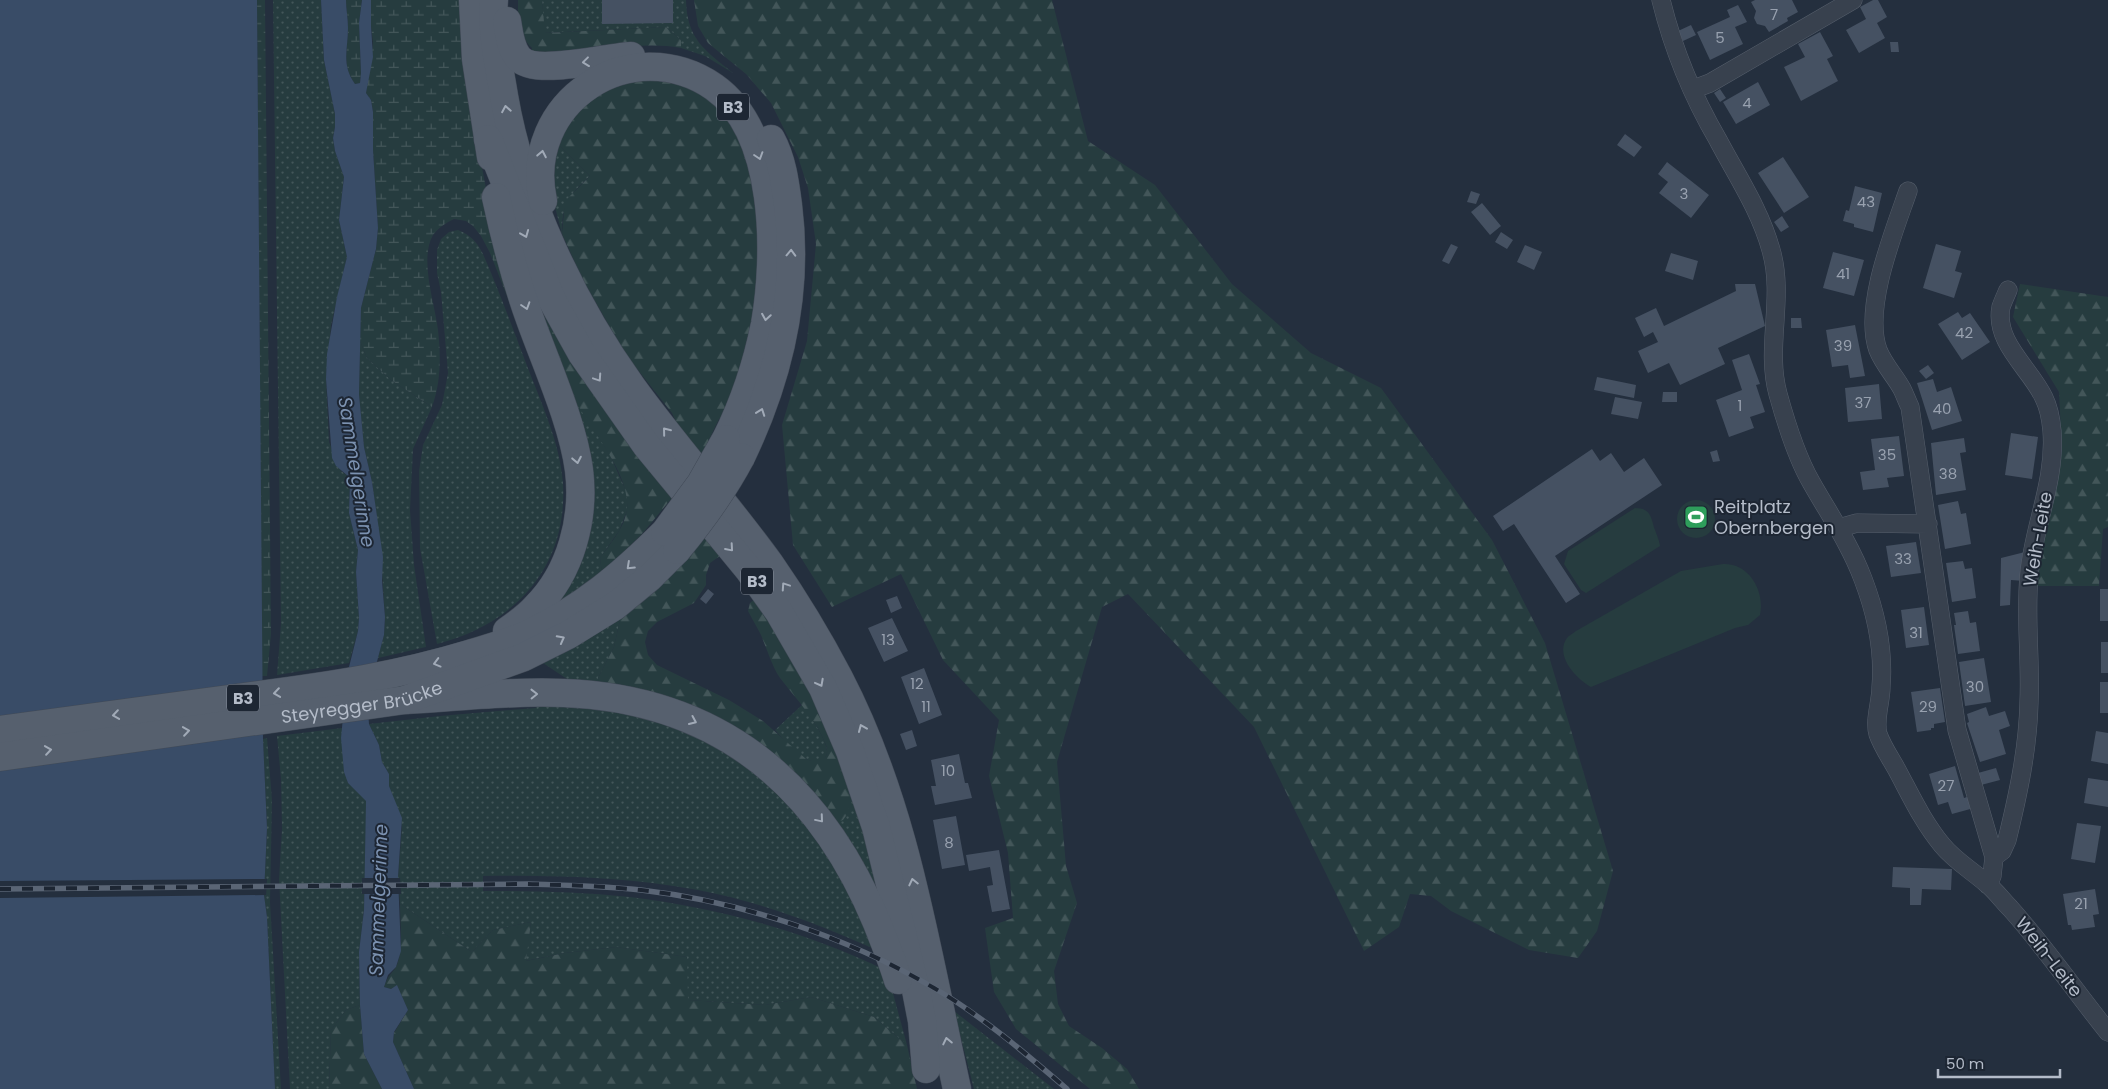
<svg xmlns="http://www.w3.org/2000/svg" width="2108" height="1089" font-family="Poppins,sans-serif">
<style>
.grass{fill:url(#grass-dots)}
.forest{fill:url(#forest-firs)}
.wetland{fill:url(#wetland-marsh)}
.garden{fill:#263c3f}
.water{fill:#394c67}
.pier{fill:#242f3e}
.building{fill:#455162}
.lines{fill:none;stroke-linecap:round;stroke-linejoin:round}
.street-casing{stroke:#565f6c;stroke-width:19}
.primary-casing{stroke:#414a57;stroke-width:29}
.street{stroke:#38414e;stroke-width:18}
.primary{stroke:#56606e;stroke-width:28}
.rail-casing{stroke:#5a6575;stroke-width:5.5}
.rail{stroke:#1d2633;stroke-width:4;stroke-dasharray:11;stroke-linecap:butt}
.primary-bridge-casing{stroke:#414a57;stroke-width:29;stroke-linecap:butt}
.primary-bridge{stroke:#56606e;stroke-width:28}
.oneway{stroke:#a1aab7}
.labels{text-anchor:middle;stroke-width:4;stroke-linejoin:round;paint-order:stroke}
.number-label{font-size:15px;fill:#98a1af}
.shield{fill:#1d2633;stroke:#878f9c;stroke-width:1}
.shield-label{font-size:16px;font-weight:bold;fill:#b4bcc9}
.poi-label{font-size:18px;fill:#b4bcc9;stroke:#1d2633;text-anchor:start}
.street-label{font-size:18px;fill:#b4bcc9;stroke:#1d2633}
.water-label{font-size:19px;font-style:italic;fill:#7c92b1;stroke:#1d2633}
</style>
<defs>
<pattern id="grass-dots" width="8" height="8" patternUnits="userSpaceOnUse" patternTransform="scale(1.25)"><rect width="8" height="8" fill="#263c3f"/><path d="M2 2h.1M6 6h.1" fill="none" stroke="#435659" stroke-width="1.8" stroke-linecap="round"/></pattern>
<pattern id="forest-firs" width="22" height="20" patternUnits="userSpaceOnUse" patternTransform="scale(1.25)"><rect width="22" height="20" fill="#263c3f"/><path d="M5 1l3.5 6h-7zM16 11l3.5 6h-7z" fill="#435659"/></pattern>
<pattern id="wetland-marsh" width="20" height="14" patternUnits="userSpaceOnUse" patternTransform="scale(1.25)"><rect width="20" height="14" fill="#263c3f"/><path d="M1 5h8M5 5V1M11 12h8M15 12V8" fill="none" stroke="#435659"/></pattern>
</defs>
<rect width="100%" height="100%" fill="#242f3e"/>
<path class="grass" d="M273 0H321L324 60 335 114V127L333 138 335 151 344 177 339 220 347 257 331 325 326 379 329 442 341 471 348 476 350 482 349 513 358 550 356 572 359 618 358 631 349 663 277 675 281 624Z
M542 0H686C687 40 705 50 733 73L705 56 681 48V40L666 27 544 33Z
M556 142 590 176C568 196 562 204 562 234L553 199 551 182Z
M458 230C471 235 477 242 483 254 500 293 514 332 529 371 543 407 560 444 563 483 568 567 515 624 437 644L420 548 419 471 423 445 442 405 448 373 441 292 437 273V250L441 239 449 232Z
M532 282 557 329V361L576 401 610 455 627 493V511L619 531 600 558 602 573 556 604 578 543Z
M360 341 367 358 391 380 432 407 413 449 410 510 414 565 426 647 378 658 384 635 385 617 380 541 372 482 364 447 362 429 359 394Z
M621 616 614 647 598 678 599 685 570 681 543 663Z
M546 703 620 707 728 747 815 825 881 952C822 925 761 902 698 890 627 877 555 875 483 876V891C532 891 581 892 630 897 719 908 807 932 887 971L907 1045 874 1017 811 997 765 1005 687 1000V957L616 947 565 953 525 961 531 922 493 930 472 952 400 904 398 877 402 827 389 786V774L382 762 379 745 369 724 440 716 535 708Z
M803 704C809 715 828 741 827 752 827 756 824 760 821 761 806 767 784 740 775 730Z
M342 728 343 756 348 783 367 801 364 910 359 952 360 1005 346 1010 331 1030 329 1089H290L279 879 282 829 281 779 277 736Z
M267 738 272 800 270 902 281 1089H275L267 917 264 895 267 828 263 739Z
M849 773 899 950 833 824Z
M954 1011 1054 1089H974Z"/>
<path class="forest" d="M518 0H542L545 33 666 27 681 40V48C630 39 581 59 531 51L532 48C517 34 518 18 518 0Z
M694 0H1052L1088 141 1155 185 1232 284 1311 353 1381 388 1492 540 1545 643 1613 871 1597 931 1578 958 1529 950 1451 911 1431 896 1410 894 1399 927 1364 951 1254 727 1128 594 1102 607 1057 762 1066 866 1077 903 1054 971 1058 1004 1069 1026 1102 1048 1127 1069 1139 1089H1090L1016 1029 994 992 985 928 1013 918 1008 853 989 776 999 720 943 660 901 574 832 607 793 545 782 425 807 341 816 244 808 188 798 157 771 103 746 74 708 43 698 26Z
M637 75 695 86 739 126 760 210 758 312 730 409 719 419 702 454 678 426 672 413 626 355 584 282 562 234 565 201 590 176 556 142 585 98Z
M2020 284 2108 297V527L2103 529 2099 586H2034L2038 558 2062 451 2059 392 2013 317Z
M557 329 676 493 642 534 602 573 600 558C610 544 626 526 627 508 630 474 591 430 575 400 564 379 555 356 547 333Z
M706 537 723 554 710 563 706 575V585L694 603 657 622 648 631 645 642 648 655 657 665 729 700 763 721 806 759C818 764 831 760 826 745 816 719 796 699 780 678 772 666 767 649 761 635 757 627 752 619 748 611L750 603 757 597 775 627 828 727 851 796 848 813 843 820 833 824 795 778 599 686 598 678 614 647 621 616 676 570Z
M400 904 472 952 493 930 531 922 526 961 565 953 616 947 687 957 688 1000 765 1005 811 997 874 1017 907 1045 917 1089H414L393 1042 394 1033 408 1010 397 986 391 989 384 987C388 975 391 975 396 967 404 951 400 921 400 904Z
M360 1005 364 1054 382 1089H329L331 1030 346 1010Z"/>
<path class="wetland" d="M257 0H265L271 634 267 676H262Z
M346 0H362L359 23 361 73 360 83 355 84C341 64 348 50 348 27 348 18 346 9 346 0Z
M371 0H462L477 141 490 210 520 329 490 253 481 236 473 226 466 221 454 219C446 223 439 227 433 235 419 259 435 304 438 330 441 356 441 382 432 407L391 380 367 358 360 341 361 308 376 249 378 228 373 150V112L371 100 366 93 373 43 371 26Z"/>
<path class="garden" d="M1677 519a19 19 0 1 1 38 0a19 19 0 1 1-38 0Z
M1635 508C1652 508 1651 519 1655 530 1657 536 1659 539 1660 546L1586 593 1581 590 1564 564 1568 551Z
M1723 564C1750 563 1765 592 1760 615L1748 625 1735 628 1591 687C1577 679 1554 656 1567 638 1569 635 1574 633 1576 631L1681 571Z"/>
<path class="water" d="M0 0H257L263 739 267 828 264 895 267 917 275 1089H0Z
M321 0H346C346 9 348 18 348 28 348 50 341 64 355 84L360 83 361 73 359 23 362 0H371V26L373 57 366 93 371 100 373 112V150L378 228 376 249 361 308 359 394 364 447 372 482 383 557 382 581 385 617 384 635 374 673 368 711 369 724 379 745 382 762 389 774V786L402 818 398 877 401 951 396 967 388 975 384 987 391 989 397 985 408 1010 394 1032 393 1042 414 1089H382L364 1054 360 1005 359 952 364 910 366 801 348 783 344 772 341 738 347 675 358 631 359 618 356 572 358 550 349 513 350 482 348 476 336 466 332 458 326 379 327 354 337 297 347 257 339 220 344 177 335 151 333 138 335 127V114L324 60Z"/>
<path class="pier" d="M362 878H400L401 894H362Z
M267 879 266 895 0 898V881Z"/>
<path class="building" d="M602 0H673V23L602 24Z
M1755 0H1792L1798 12 1787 18 1788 21 1769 32 1765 26 1757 24 1754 18 1756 11 1751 2Z
M1873 0H1878L1887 17 1877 23 1885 38 1859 53 1846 30 1866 19 1860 7Z
M1738 5 1747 22 1735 27 1743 44 1710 60 1697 32 1730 17 1727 10Z
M1691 25 1696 35 1683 41 1678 31Z
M1820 32 1833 56 1827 59 1838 81 1801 101 1784 67 1805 57 1798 44Z
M1890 42H1898L1899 52H1891Z
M1758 82 1770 105 1736 124 1723 102Z
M1720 89 1726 98 1720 102 1714 93Z
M1625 134 1642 147 1634 157 1617 145Z
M1783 157 1809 197 1784 213 1758 173Z
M1667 162 1709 195 1691 218 1659 193 1668 182 1658 174Z
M1855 186 1882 193 1873 232 1854 227V224L1843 221 1846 210 1849 211Z
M1471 191 1480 194 1476 204 1467 202Z
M1482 203 1501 226 1490 235 1471 212Z
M1782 216 1789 227 1781 232 1774 222Z
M1501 232 1513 240 1507 249 1495 242Z
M1451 244 1458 247 1449 264 1442 261Z
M1936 244 1961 251 1955 271 1962 273 1954 298 1923 288Z
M1525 245 1542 252 1534 270 1517 262Z
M1833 252 1864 260 1854 296 1823 288Z
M1671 253 1698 261 1693 280 1665 271Z
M1735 284H1755L1765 326 1718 348 1725 364 1680 385 1669 363 1648 373 1638 351 1658 342 1653 332 1644 337 1635 318 1656 308 1664 326 1736 291Z
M1958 312 1962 318 1970 313 1990 342 1962 360 1938 324Z
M1791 318H1801L1802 328H1791Z
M1855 325 1865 376 1850 378 1848 365 1832 367 1826 330Z
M1749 354 1760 384 1756 385 1765 412 1750 417 1754 428 1729 437 1716 400 1742 390 1732 360Z
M1928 365 1934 373 1926 379 1919 371Z
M1597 377 1636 385 1634 398 1594 390Z
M1933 379 1937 392 1951 387 1962 421 1932 430 1917 383Z
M1879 384 1882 419 1848 422 1845 388Z
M1663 392H1677V402H1662Z
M1615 397 1642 402 1638 419 1611 414Z
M2011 433 2038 437 2032 479 2005 475Z
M1899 436 1904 476 1887 478 1889 487 1863 490 1860 472 1875 470 1871 439Z
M1964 438 1966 452 1960 453 1966 490 1936 495 1931 443Z
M1592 449 1600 461 1611 453 1624 472 1644 458 1662 485 1555 556 1580 594 1566 603 1514 524 1503 531 1493 516Z
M1717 450 1720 461 1713 462 1710 452Z
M1958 501 1961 514 1966 513 1971 544 1945 549 1938 505Z
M1916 542 1921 573 1891 577 1886 546Z
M2025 552 2024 581 2011 580 2010 605 2000 606 2001 558Z
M1963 561 1965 569 1972 568 1976 598 1952 602 1946 563Z
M708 589 714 594 706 604 700 599Z
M2100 589H2108V621H2100Z
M897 596 902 608 891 613 886 600Z
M1924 607 1929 645 1906 648 1901 610Z
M1968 611 1970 623 1976 622 1980 651 1958 654 1954 625H1956L1954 613Z
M892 618 908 651 884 662 868 628Z
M2101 642H2108V673H2101Z
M1984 658 1991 702 1965 706 1959 662Z
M924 668 942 715 919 724 901 677Z
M2100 682H2108V713H2100Z
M1940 688 1945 722 1934 724V728H1931V730L1917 732 1911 692Z
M1986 707 1989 716 2005 711 2010 726 1999 730 2006 754 1980 762 1967 723 1969 722 1967 714Z
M912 730 917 746 906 750 900 734Z
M2096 731 2108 733V764L2091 761Z
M959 754 965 783H968L972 798 935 805 931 786H936L931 760Z
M1955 766 1964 798 1970 796 1974 808 1952 814 1948 802 1938 805 1929 774Z
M1996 768 2000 780 1981 785 1978 773Z
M2088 778 2108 781V807L2084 803Z
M956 816 965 865 942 869 933 820Z
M2077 823 2101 826 2095 863 2071 859Z
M999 850 1010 909 992 912 987 886 993 885 990 867 969 871 966 855Z
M1893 867 1952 869 1951 890 1922 889 1921 905H1910V888L1892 887Z
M2095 889 2099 914 2093 915 2095 927 2072 930 2071 925H2068L2063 894Z"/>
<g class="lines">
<g class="street-casing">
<path id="street" d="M1661 0C1673 49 1693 97 1718 140 1737 176 1760 210 1771 250 1785 298 1765 347 1778 394 1786 423 1796 456 1811 482 1829 514 1850 544 1863 579 1876 613 1884 651 1881 687 1881 702 1874 720 1878 734 1882 746 1891 759 1897 770 1911 796 1923 822 1942 845 1954 860 1971 870 1986 883 1995 890 2002 900 2010 908 2045 947 2075 991 2108 1032
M1694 89 1710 83 1853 0
M1908 191C1893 234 1863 308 1878 350 1884 365 1895 376 1902 389 1905 395 1907 401 1910 407L1957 730 1994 857 1992 876 1988 885
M1839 528 1857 523 1928 524
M1994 857 2002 851 2007 840C2018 795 2028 749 2029 702 2031 660 2025 618 2029 576 2033 527 2056 482 2052 431 2051 420 2049 408 2044 398 2031 369 1994 343 2001 307 2003 301 2006 295 2008 290"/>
</g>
<g class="primary-casing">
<g id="primary">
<path d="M473 0 476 59 491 157"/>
<path d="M494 0C491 31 499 65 504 96 521 196 573 305 632 387 676 448 726 503 770 564 795 600 818 638 839 678 906 807 926 949 957 1089"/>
<path d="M507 21C509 33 510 47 518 57 533 77 607 57 631 56"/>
<path d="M488 139 552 300 582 354 646 445 749 570 779 612 823 688 850 751 876 827 916 990 922 1021 926 1069"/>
<path d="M496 197C505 239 516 281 531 322 547 366 573 424 579 470 585 518 571 572 536 607 528 616 517 624 507 631"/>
<path d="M543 201C521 102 631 30 714 87 778 132 777 255 765 324 757 364 744 403 726 439"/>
<path d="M741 457C779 378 799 292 788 205 785 182 782 159 771 139"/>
<path d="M405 700C457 697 511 691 564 693 718 699 819 783 877 923 884 941 892 960 898 980"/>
<path d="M0 730C86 719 172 707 258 695 330 686 400 675 469 654 488 648 508 643 526 635 582 609 622 575 665 532"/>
<path id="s1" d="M0 757 405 700 524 657 568 635 615 606 649 578 677 550"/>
</g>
</g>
<use href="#street" class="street"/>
<use href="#primary" class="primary"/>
<g class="rail-casing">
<path id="rail" d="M0 889 527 884C565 885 603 886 641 890 743 902 845 936 934 988 982 1016 1025 1053 1067 1089"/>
</g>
<use href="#rail" class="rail"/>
<g class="primary-bridge-casing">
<path id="primary-bridge" d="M665 532 701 483 726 439
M677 550C702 520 723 491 741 457"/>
</g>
<use href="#primary-bridge" class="primary-bridge"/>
</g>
<defs><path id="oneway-chevron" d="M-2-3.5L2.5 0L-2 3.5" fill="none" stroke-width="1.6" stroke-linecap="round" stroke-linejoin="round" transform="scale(1.25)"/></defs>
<g class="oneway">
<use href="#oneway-chevron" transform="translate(586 62) rotate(173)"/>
<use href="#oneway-chevron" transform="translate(506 109) rotate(-100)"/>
<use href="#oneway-chevron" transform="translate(542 154) rotate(-79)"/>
<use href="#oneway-chevron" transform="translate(759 156) rotate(72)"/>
<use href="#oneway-chevron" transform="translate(525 234) rotate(68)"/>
<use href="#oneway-chevron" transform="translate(791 253) rotate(-88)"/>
<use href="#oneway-chevron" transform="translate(526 306) rotate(72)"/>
<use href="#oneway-chevron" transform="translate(766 317) rotate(99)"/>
<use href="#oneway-chevron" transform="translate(598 378) rotate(56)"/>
<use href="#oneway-chevron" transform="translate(761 412) rotate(-70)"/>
<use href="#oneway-chevron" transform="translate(666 431) rotate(-129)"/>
<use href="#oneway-chevron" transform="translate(577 460) rotate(79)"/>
<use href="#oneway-chevron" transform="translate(730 548) rotate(49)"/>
<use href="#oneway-chevron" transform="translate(630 566) rotate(137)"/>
<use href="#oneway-chevron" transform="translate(785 586) rotate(-124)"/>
<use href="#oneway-chevron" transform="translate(561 639) rotate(-28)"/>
<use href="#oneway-chevron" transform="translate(437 663) rotate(165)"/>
<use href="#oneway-chevron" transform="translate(820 683) rotate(62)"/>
<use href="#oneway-chevron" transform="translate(277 693) rotate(172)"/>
<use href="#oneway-chevron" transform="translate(534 694) rotate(-1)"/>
<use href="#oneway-chevron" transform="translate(116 715) rotate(172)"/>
<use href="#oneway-chevron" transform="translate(693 721) rotate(24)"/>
<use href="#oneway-chevron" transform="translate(862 728) rotate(-113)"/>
<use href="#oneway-chevron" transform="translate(186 731) rotate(-8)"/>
<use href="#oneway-chevron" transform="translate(48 750) rotate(-8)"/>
<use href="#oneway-chevron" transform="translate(820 819) rotate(50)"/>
<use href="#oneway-chevron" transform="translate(913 882) rotate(-103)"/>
<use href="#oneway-chevron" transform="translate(947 1041) rotate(-102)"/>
</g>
<defs>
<g id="stadium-square" transform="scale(1.25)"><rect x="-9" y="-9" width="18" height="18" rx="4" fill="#2e9e5b" stroke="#1d2633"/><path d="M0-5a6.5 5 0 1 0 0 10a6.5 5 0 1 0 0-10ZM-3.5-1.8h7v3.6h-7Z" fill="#fff"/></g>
</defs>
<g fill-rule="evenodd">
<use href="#stadium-square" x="1696" y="517"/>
</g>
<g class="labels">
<g class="number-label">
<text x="1774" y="20">7</text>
<text x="1720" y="43">5</text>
<text x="1747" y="108">4</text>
<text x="1684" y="199">3</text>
<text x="1866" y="207">43</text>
<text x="1843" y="279">41</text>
<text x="1964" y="338">42</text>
<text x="1843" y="351">39</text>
<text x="1863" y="408">37</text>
<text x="1740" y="411">1</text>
<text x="1942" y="414">40</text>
<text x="1887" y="460">35</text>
<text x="1948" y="479">38</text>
<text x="1903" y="564">33</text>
<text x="1916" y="638">31</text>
<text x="888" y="645">13</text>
<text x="917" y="689">12</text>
<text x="1975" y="692">30</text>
<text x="926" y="712">11</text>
<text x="1928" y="712">29</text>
<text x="948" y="776">10</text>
<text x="1946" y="791">27</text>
<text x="949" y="848">8</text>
<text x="2081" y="909">21</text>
</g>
<g class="shield">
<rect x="717" y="93.5" width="32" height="27" rx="4"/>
<rect x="741" y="567.5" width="32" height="27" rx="4"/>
<rect x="227" y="684.5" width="32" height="27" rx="4"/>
</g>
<g class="shield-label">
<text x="733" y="113">B3</text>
<text x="757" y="587">B3</text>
<text x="243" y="704">B3</text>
</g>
<g class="poi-label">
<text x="1714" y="513">Reitplatz<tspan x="1714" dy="21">Obernbergen</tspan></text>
</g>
<g class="street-label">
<text transform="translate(2038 539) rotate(-80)" y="6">Weih-Leite</text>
<text dy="6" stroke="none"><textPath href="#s1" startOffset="366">Steyregger Brücke</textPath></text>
<text transform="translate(2049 957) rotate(52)" y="6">Weih-Leite</text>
</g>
<g class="water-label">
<text transform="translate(357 472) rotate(81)" y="7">Sammelgerinne</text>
<text transform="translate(378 900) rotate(-88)" y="7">Sammelgerinne</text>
</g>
</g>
<path d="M1938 1069v8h122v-8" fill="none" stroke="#b4bcc9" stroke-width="2.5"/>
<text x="1946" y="1069" font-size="15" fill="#b4bcc9" stroke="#1d2633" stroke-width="4" paint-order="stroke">50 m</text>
</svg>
